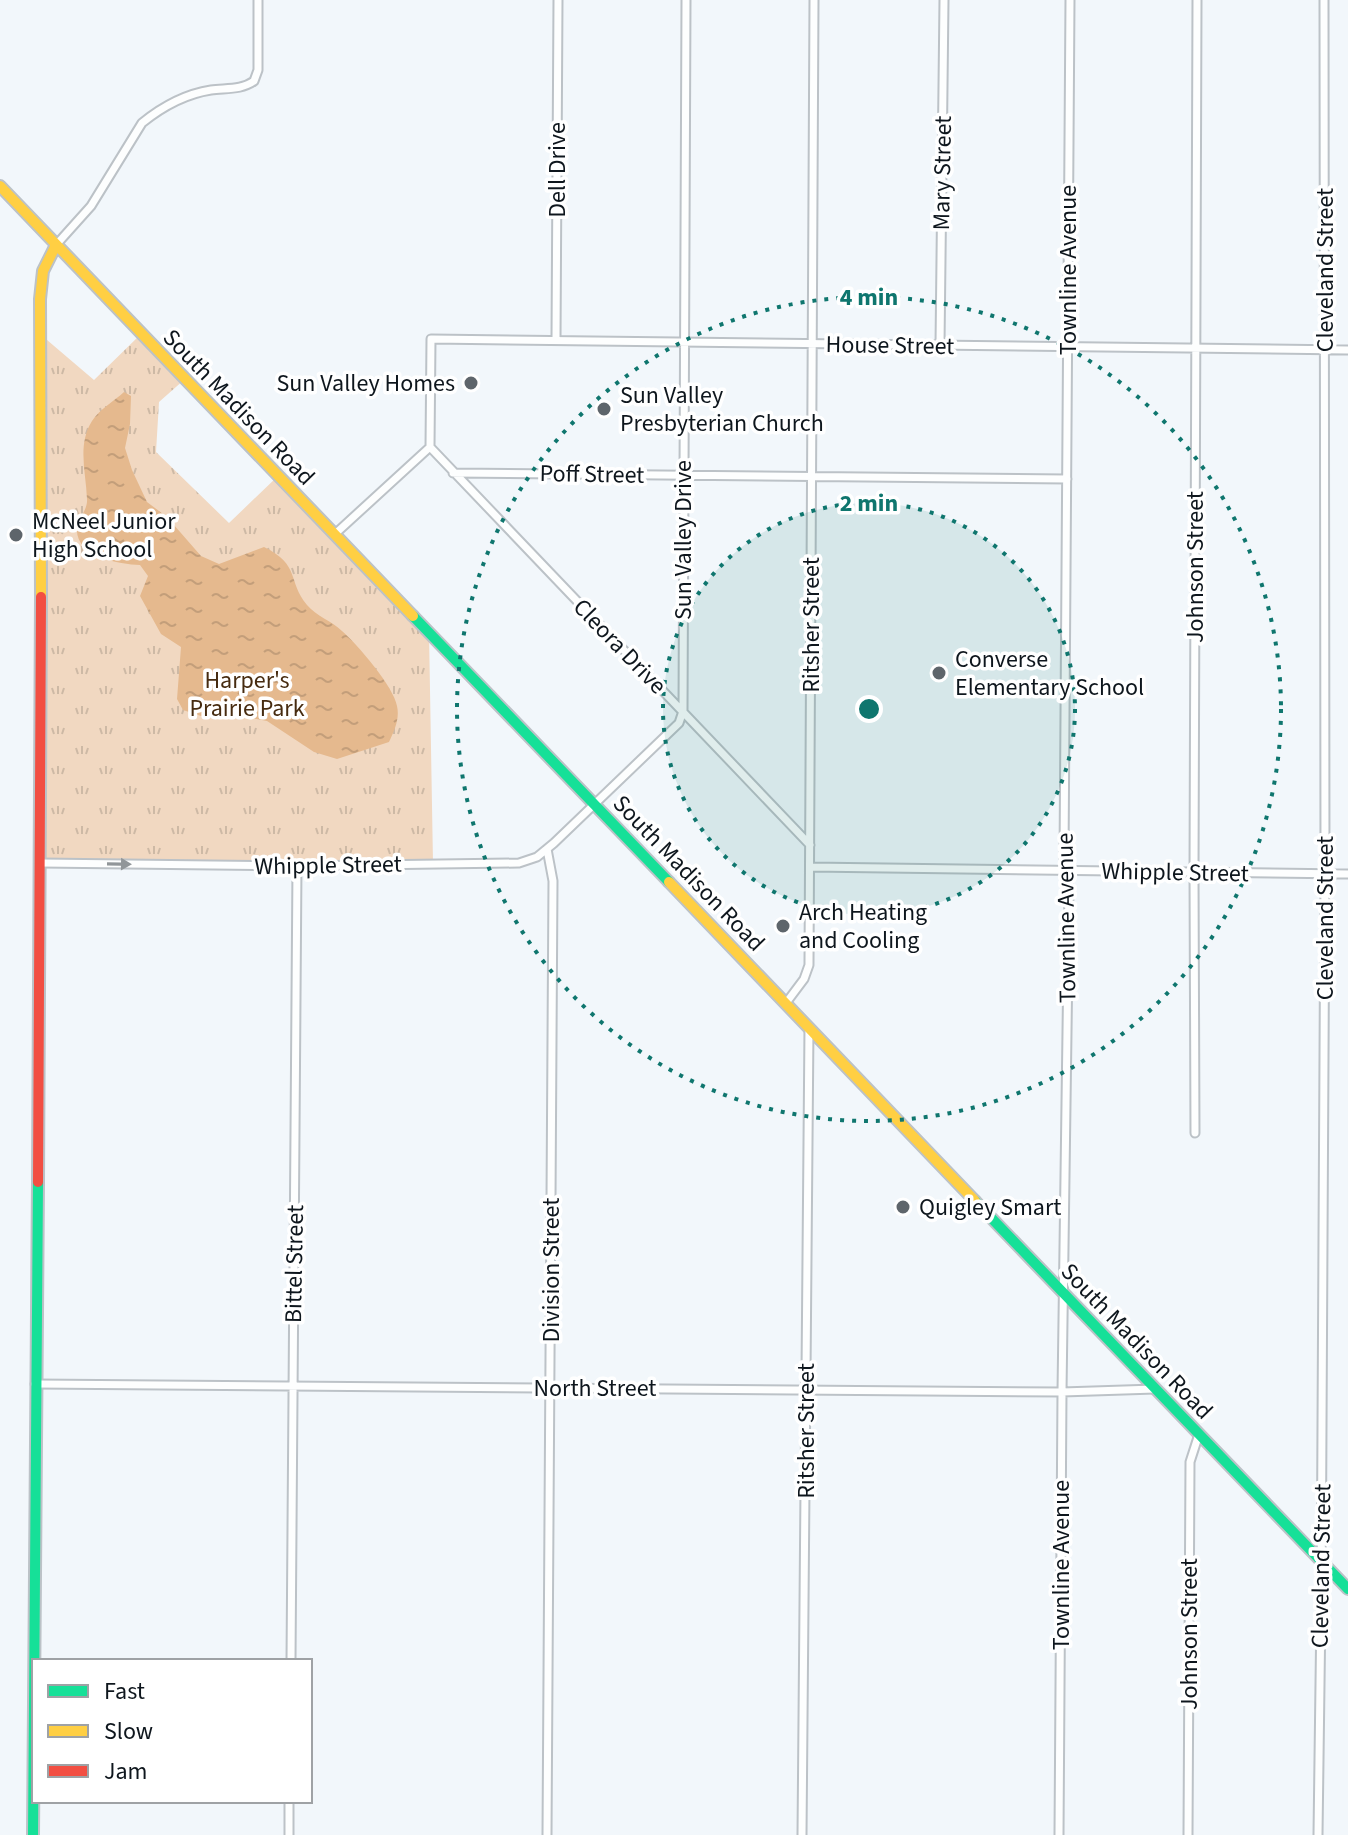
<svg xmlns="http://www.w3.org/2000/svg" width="1348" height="1835" font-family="'Source Sans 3',sans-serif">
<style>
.park{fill:url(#park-tufts)}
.water{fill:url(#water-ripples)}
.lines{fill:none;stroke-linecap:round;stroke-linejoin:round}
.street-casing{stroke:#bcc2c7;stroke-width:11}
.fast-casing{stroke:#bcc2c7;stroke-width:14}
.slow-casing{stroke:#bcc2c7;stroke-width:14}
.jam-casing{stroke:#bcc2c7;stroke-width:14}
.street{stroke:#fdfefe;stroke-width:7}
.fast{stroke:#16e098;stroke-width:10}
.slow{stroke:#ffcf43;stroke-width:10}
.jam{stroke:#f24e42;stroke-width:10}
.oneway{fill:#919699}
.ring{fill:none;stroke:#0f766e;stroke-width:4;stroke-dasharray:4 8}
.poi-dot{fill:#5e656b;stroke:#fff;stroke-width:3}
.labels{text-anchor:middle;stroke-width:7;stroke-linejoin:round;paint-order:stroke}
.street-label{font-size:24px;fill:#0e161d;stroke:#fff}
.poi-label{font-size:24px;fill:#0e161d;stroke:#fff;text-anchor:start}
.park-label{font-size:24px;fill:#462b10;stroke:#fff}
.centre{fill:#0f766e;stroke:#fff;stroke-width:4}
.ring-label{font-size:24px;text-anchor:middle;font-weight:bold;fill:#0f766e;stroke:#fff;stroke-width:7;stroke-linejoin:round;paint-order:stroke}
</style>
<defs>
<pattern id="park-tufts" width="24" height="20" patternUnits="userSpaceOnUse" patternTransform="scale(2)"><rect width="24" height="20" fill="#f1d8c1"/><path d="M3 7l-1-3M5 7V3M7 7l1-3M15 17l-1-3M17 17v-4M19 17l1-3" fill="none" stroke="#cdb9a5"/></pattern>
<pattern id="water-ripples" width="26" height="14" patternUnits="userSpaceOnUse" patternTransform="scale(2)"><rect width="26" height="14" fill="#e5b98e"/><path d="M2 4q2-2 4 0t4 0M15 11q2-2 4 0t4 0" fill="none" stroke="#c39e7a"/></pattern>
</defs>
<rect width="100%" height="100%" fill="#f2f7fb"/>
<path class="park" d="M40 334 94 380 141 334 185 379 159 402 156 452 229 523 278 476 429 632 433 863H41Z"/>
<path class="water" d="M124 392 131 396 130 424 125 448 132 470 147 502 167 517 201 556 219 564 264 547C301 565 287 581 307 605 316 616 332 621 342 631 357 644 394 687 397 706 400 719 394 731 389 742L337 759 314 752 267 721 220 712 201 716 183 710 177 699 181 647 161 634 140 596 148 576 140 565C119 564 75 557 77 528 78 518 88 510 87 499 86 472 77 445 92 421 99 410 114 401 124 392Z"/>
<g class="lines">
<g class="street-casing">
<path id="street" d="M56 245 91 206 142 123C163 106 185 94 211 90 226 88 242 90 254 81L258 70V0
M556 340 558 0
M940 345 944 0
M430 447 810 845
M453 473 1067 479
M335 534 430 447 431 339 1348 350
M547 849 553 881 547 1835
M41 863 297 866 519 863 537 857 554 843 679 723 683 711 686 0
M810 867 1348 874
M786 1003 804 979 809 965 814 0
M1195 1133 1194 872 1197 0
M35 1384 1062 1392 1155 1389
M291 1661 297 866
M289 1835V1801
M802 1835 809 1027
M1059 1835 1062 1392 1069 888 1064 858 1070 0
M1188 1835 1190 1462 1199 1434
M1318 1835 1321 1609 1325 873 1324 0"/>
</g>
<g class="fast-casing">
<path id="fast" d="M413 616 669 882
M975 1201 1348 1589
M33 1835 38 1182"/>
</g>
<g class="slow-casing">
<path id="slow" d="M0 186 413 616
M41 597 40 299 43 271 56 245
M669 882 975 1201"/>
</g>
<g class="jam-casing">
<path id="jam" d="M38 1182 41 597"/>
</g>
<use href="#street" class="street"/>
<use href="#fast" class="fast"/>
<use href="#slow" class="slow"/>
<use href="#jam" class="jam"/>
</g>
<defs><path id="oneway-solid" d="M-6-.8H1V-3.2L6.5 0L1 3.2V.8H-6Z" transform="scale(2)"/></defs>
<use class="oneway" href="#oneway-solid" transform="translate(119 864) rotate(1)"/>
<circle cx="869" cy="709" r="206" fill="#0f766e" fill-opacity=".12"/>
<g class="ring">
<circle cx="869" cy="709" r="206"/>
<circle cx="869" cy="709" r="412"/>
</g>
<g class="poi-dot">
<circle cx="471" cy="383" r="8"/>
<circle cx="604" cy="409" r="8"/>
<circle cx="16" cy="535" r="8"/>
<circle cx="939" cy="673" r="8"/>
<circle cx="783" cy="926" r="8"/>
<circle cx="903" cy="1207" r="8"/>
</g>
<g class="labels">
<g class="street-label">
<text transform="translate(557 170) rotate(-90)" y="8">Dell Drive</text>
<text transform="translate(942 173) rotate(-89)" y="8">Mary Street</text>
<text transform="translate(1068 270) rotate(-90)" y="8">Townline Avenue</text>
<text transform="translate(1325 270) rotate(-90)" y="8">Cleveland Street</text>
<text transform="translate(890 345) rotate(1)" y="8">House Street</text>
<text transform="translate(239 407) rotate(46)" y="8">South Madison Road</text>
<text transform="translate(592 474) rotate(1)" y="8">Poff Street</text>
<text transform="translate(683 540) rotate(-90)" y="8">Sun Valley Drive</text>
<text transform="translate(1195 567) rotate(-90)" y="8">Johnson Street</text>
<text transform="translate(811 625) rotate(-90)" y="8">Ritsher Street</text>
<text transform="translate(620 646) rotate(46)" y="8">Cleora Drive</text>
<text transform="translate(328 865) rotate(-1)" y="8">Whipple Street</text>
<text transform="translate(1175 872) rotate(1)" y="8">Whipple Street</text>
<text transform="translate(689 873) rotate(46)" y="8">South Madison Road</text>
<text transform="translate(1066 918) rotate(-91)" y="8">Townline Avenue</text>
<text transform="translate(1325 918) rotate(-90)" y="8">Cleveland Street</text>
<text transform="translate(294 1264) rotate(-89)" y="8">Bittel Street</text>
<text transform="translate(551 1270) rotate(-90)" y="8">Division Street</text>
<text transform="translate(1137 1341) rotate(46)" y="8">South Madison Road</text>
<text x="595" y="1396">North Street</text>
<text transform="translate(806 1431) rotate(-90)" y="8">Ritsher Street</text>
<text transform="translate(1061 1565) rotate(-90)" y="8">Townline Avenue</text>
<text transform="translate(1321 1566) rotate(-89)" y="8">Cleveland Street</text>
<text transform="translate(1189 1634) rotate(-90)" y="8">Johnson Street</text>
</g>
<g class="poi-label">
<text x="455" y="391" text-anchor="end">Sun Valley Homes</text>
<text x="620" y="403">Sun Valley<tspan x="620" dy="28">Presbyterian Church</tspan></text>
<text x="32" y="529">McNeel Junior<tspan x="32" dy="28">High School</tspan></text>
<text x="955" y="667">Converse<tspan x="955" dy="28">Elementary School</tspan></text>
<text x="799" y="920">Arch Heating<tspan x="799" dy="28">and Cooling</tspan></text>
<text x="919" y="1215">Quigley Smart</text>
</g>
<g class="park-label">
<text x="247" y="688">Harper's<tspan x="247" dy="28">Prairie Park</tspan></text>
</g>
</g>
<circle cx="869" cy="709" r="12" class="centre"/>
<g class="ring-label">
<text x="869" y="305">4 min</text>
<text x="869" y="511">2 min</text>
</g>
<rect x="32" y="1659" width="280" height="144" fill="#ffffff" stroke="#9fa2a5" stroke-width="2"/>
<rect x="48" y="1685" width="40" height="12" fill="#16e098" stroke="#9fa2a5" stroke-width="2"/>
<text x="104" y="1699" font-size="24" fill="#0e161d">Fast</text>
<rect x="48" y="1725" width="40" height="12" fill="#ffcf43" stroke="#9fa2a5" stroke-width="2"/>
<text x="104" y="1739" font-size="24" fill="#0e161d">Slow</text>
<rect x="48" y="1765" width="40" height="12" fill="#f24e42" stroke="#9fa2a5" stroke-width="2"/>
<text x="104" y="1779" font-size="24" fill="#0e161d">Jam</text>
</svg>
